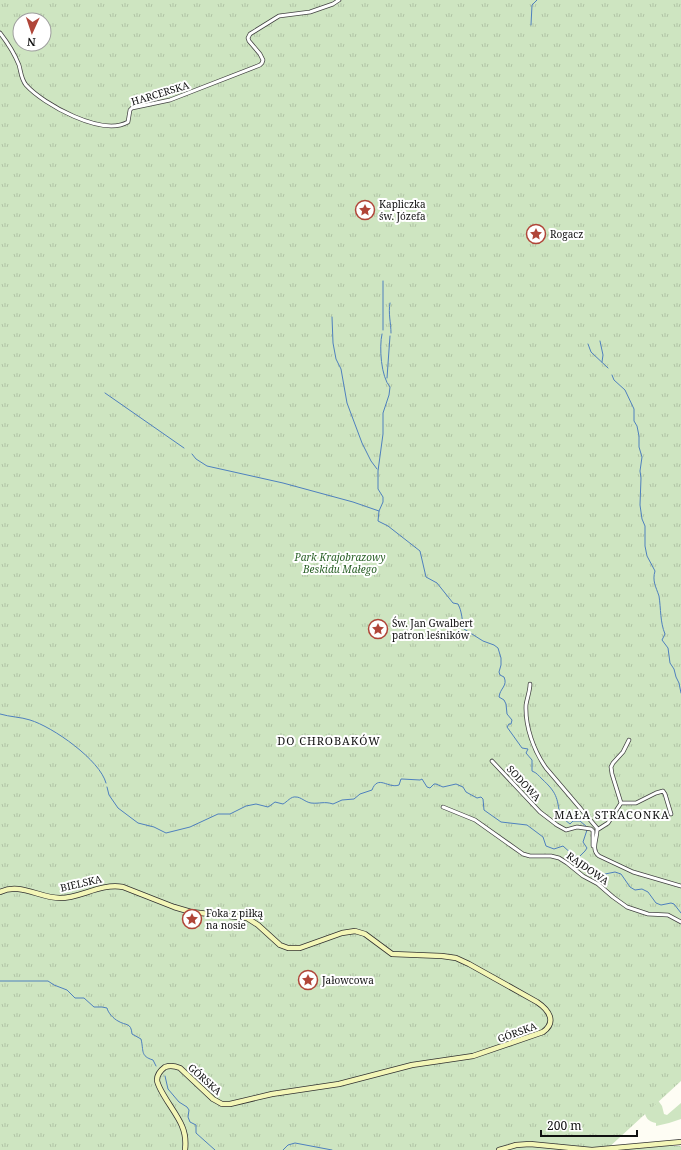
<svg xmlns="http://www.w3.org/2000/svg" width="681" height="1150" font-family="'Noto Serif',serif">
<style>
.grass{fill:#cee5c1}
.park{fill:url(#park-tufts);fill-rule:evenodd}
.lines{fill:none;stroke-linecap:round;stroke-linejoin:round}
.stream{stroke:#4e80be;stroke-width:1}
.street-casing{stroke:#434343;stroke-width:4.5}
.secondary-casing{stroke:#323232;stroke-width:6}
.street{stroke:#fff;stroke-width:3}
.secondary{stroke:#f3f6b7;stroke-width:4.5}
.labels{text-anchor:middle;stroke-width:4;stroke-linejoin:round;paint-order:stroke}
.street-label{font-size:10px;fill:#101010;stroke:#fff}
.poi-label{font-size:10px;fill:#101010;stroke:#fff;text-anchor:start}
.park-label{font-size:10px;font-style:italic;fill:#2a6127;stroke:#fff}
.neighbourhood-label{font-size:11px;letter-spacing:1px;fill:#101010;stroke:#fff}
</style>
<defs>
<pattern id="park-tufts" width="24" height="20" patternUnits="userSpaceOnUse"><rect width="24" height="20" fill="#cee5c1"/><path d="M3 7l-1-3M5 7V3M7 7l1-3M15 17l-1-3M17 17v-4M19 17l1-3" fill="none" stroke="#b0c3a5"/></pattern>
</defs>
<rect width="100%" height="100%" fill="#fefdf4"/>
<path class="grass" d="M657 1099 662 1106 664 1114 667 1115 681 1103V1119L669 1123 656 1126V1123C647 1121 646 1118 644 1110Z"/>
<path class="park" d="M0 0H681V1081L606 1150H0ZM20 20H44V44H20Z
M646 1146H681V1150H623Z"/>
<g class="lines">
<path class="stream" d="M531 25 532 5 537 0
M390 303C388 313 391 323 391 333
M332 317 333 343 336 359 341 369 347 403 362 443 371 461 377 469
M383 330V281
M382 334C379 347 381 377 390 387L389 395 383 413V434L378 471V489L383 497V502L379 511 378 521 388 526 420 551 426 577 437 583 453 603 458 604C462 611 462 621 464 629L483 641 494 645 498 648 501 658V665L499 672 500 675 504 677C508 686 500 688 499 697L504 700 506 704 507 714 512 720 511 724H509L507 727 522 748 528 749 526 753 532 760V771C537 773 538 775 542 779 557 793 557 797 560 816L570 824 573 821H580L587 827
M600 341 603 355 602 362
M588 344 591 352 608 368
M612 375 614 380 625 390 634 409V421L637 426 639 436V447L642 457 640 471 641 478 640 505 642 519 645 526V546L647 556 655 571C652 581 656 587 659 596 661 609 660 622 665 634L662 640 668 648 670 663 674 669 676 677 679 683 681 693
M387 378 390 336
M105 393 184 448
M192 454 196 459 207 466 283 483 353 502 379 511
M0 714C10 717 21 717 30 720 53 727 100 760 106 783
M107 787 109 795 118 808 138 823 154 827 166 833 190 827 218 814H230L246 806 256 804 268 807 271 805 275 802 283 804C287 802 291 796 296 797 301 797 305 802 311 803 320 804 324 801 333 804L342 800 354 799 360 794 372 790C378 774 388 789 399 785L401 779H402L420 780 422 779 427 787 430 788 434 784H436L443 787 456 784 463 787 466 792 477 798 481 797 483 799 484 810 501 822 527 825 543 837 546 846 554 849 563 846C574 857 589 863 600 875L615 872 621 874 630 887 635 890 642 889 648 892 656 903 661 905 671 903 674 904 681 913
M579 857 585 851 587 848 583 842 587 830
M0 981H48L54 985 67 990 75 998H84L94 1007H102L107 1008C108 1013 114 1019 118 1021 126 1026 131 1022 132 1034L141 1039C144 1051 140 1056 153 1060L156 1066
M165 1076 168 1089 179 1102 187 1107 189 1110 188 1117 190 1122 196 1125V1133L215 1150
M283 1150 288 1145 295 1143 332 1150"/>
<g class="street-casing">
<path id="street" d="M0 33C7 42 15 55 19 65 21 72 21 79 26 85 43 104 102 137 128 122L130 110 132 108 170 100 260 65 262 63 263 60 260 54 249 41 248 38 250 34 279 16 310 12 333 4 339 0
M530 684C530 691 527 698 526 705 525 727 534 751 546 768L597 828C598 838 590 849 599 856L633 872 681 886
M492 761 540 812 557 825 566 830 577 827 591 829 593 831V846
M621 803H636L656 793 663 791 665 794 671 814
M443 807 475 820 523 854 530 856H551L559 858 567 863 583 876 598 884 613 897 627 907 648 914 668 915 681 922
M597 830 608 823 621 803 612 774 611 767 613 763 623 752 629 740"/>
</g>
<g class="secondary-casing">
<path id="secondary" d="M0 892C20 882 39 898 60 898 81 898 100 883 123 887L174 907 191 912 247 918 258 925 280 945 288 948H300L342 933 355 931 365 934 392 954 442 956 456 958 469 964 537 1002C549 1010 557 1022 543 1032L473 1056 412 1065 339 1084 272 1094 230 1104H222L213 1099 180 1068C175 1066 171 1065 165 1067 161 1070 157 1074 157 1080 158 1091 177 1113 182 1126 185 1133 186 1142 185 1150
M499 1150 516 1145 530 1144 592 1150 681 1142"/>
</g>
<use href="#street" class="street"/>
<use href="#secondary" class="secondary"/>
</g>
<defs>
<g id="sight-ring" transform="scale(1)"><circle r="9.5" fill="#fff" stroke="#b04538" stroke-width="1.5"/><path d="M0-6L1.8-2.2L6-1.7L2.9 1.2L3.7 5.4L0 3.3L-3.7 5.4L-2.9 1.2L-6-1.7L-1.8-2.2Z" fill="#b04538"/></g>
</defs>
<g fill-rule="evenodd">
<use href="#sight-ring" x="365" y="210"/>
<use href="#sight-ring" x="536" y="234"/>
<use href="#sight-ring" x="378" y="629"/>
<use href="#sight-ring" x="192" y="919"/>
<use href="#sight-ring" x="308" y="980"/>
</g>
<g class="labels">
<g class="street-label">
<text transform="translate(160 93) rotate(-17)" y="4">HARCERSKA</text>
<text transform="translate(524 783) rotate(47)" y="4">SODOWA</text>
<text transform="translate(588 868) rotate(35)" y="4">RAJDOWA</text>
<text transform="translate(81 883) rotate(-13)" y="4">BIELSKA</text>
<text transform="translate(517 1032) rotate(-20)" y="4">GÓRSKA</text>
<text transform="translate(205 1079) rotate(42)" y="4">GÓRSKA</text>
</g>
<g class="poi-label">
<text x="379" y="208">Kapliczka<tspan x="379" dy="12">św. Józefa</tspan></text>
<text x="550" y="238">Rogacz</text>
<text x="392" y="627">Św. Jan Gwalbert<tspan x="392" dy="12">patron leśników</tspan></text>
<text x="206" y="917">Foka z piłką<tspan x="206" dy="12">na nosie</tspan></text>
<text x="322" y="984">Jałowcowa</text>
</g>
<g class="park-label">
<text x="340" y="561">Park Krajobrazowy<tspan x="340" dy="12">Beskidu Małego</tspan></text>
</g>
<g class="neighbourhood-label">
<text x="329" y="745">DO CHROBAKÓW</text>
<text x="612" y="819">MAŁA STRACONKA</text>
</g>
</g>
<g transform="translate(32 32) rotate(183)"><circle r="19" fill="#ffffff" stroke="#9f9f9f"/>
<path d="M0-3L7 15L0 10L-7 15Z" fill="#b04538"/>
<text y="-6" font-size="11" font-weight="bold" text-anchor="middle" fill="#101010">N</text>
</g>
<path d="M541 1130v6h96v-6" fill="none" stroke="#101010" stroke-width="2"/>
<text x="547" y="1130" font-size="12" fill="#101010" stroke="#ffffff" stroke-width="3" paint-order="stroke">200 m</text>
</svg>
